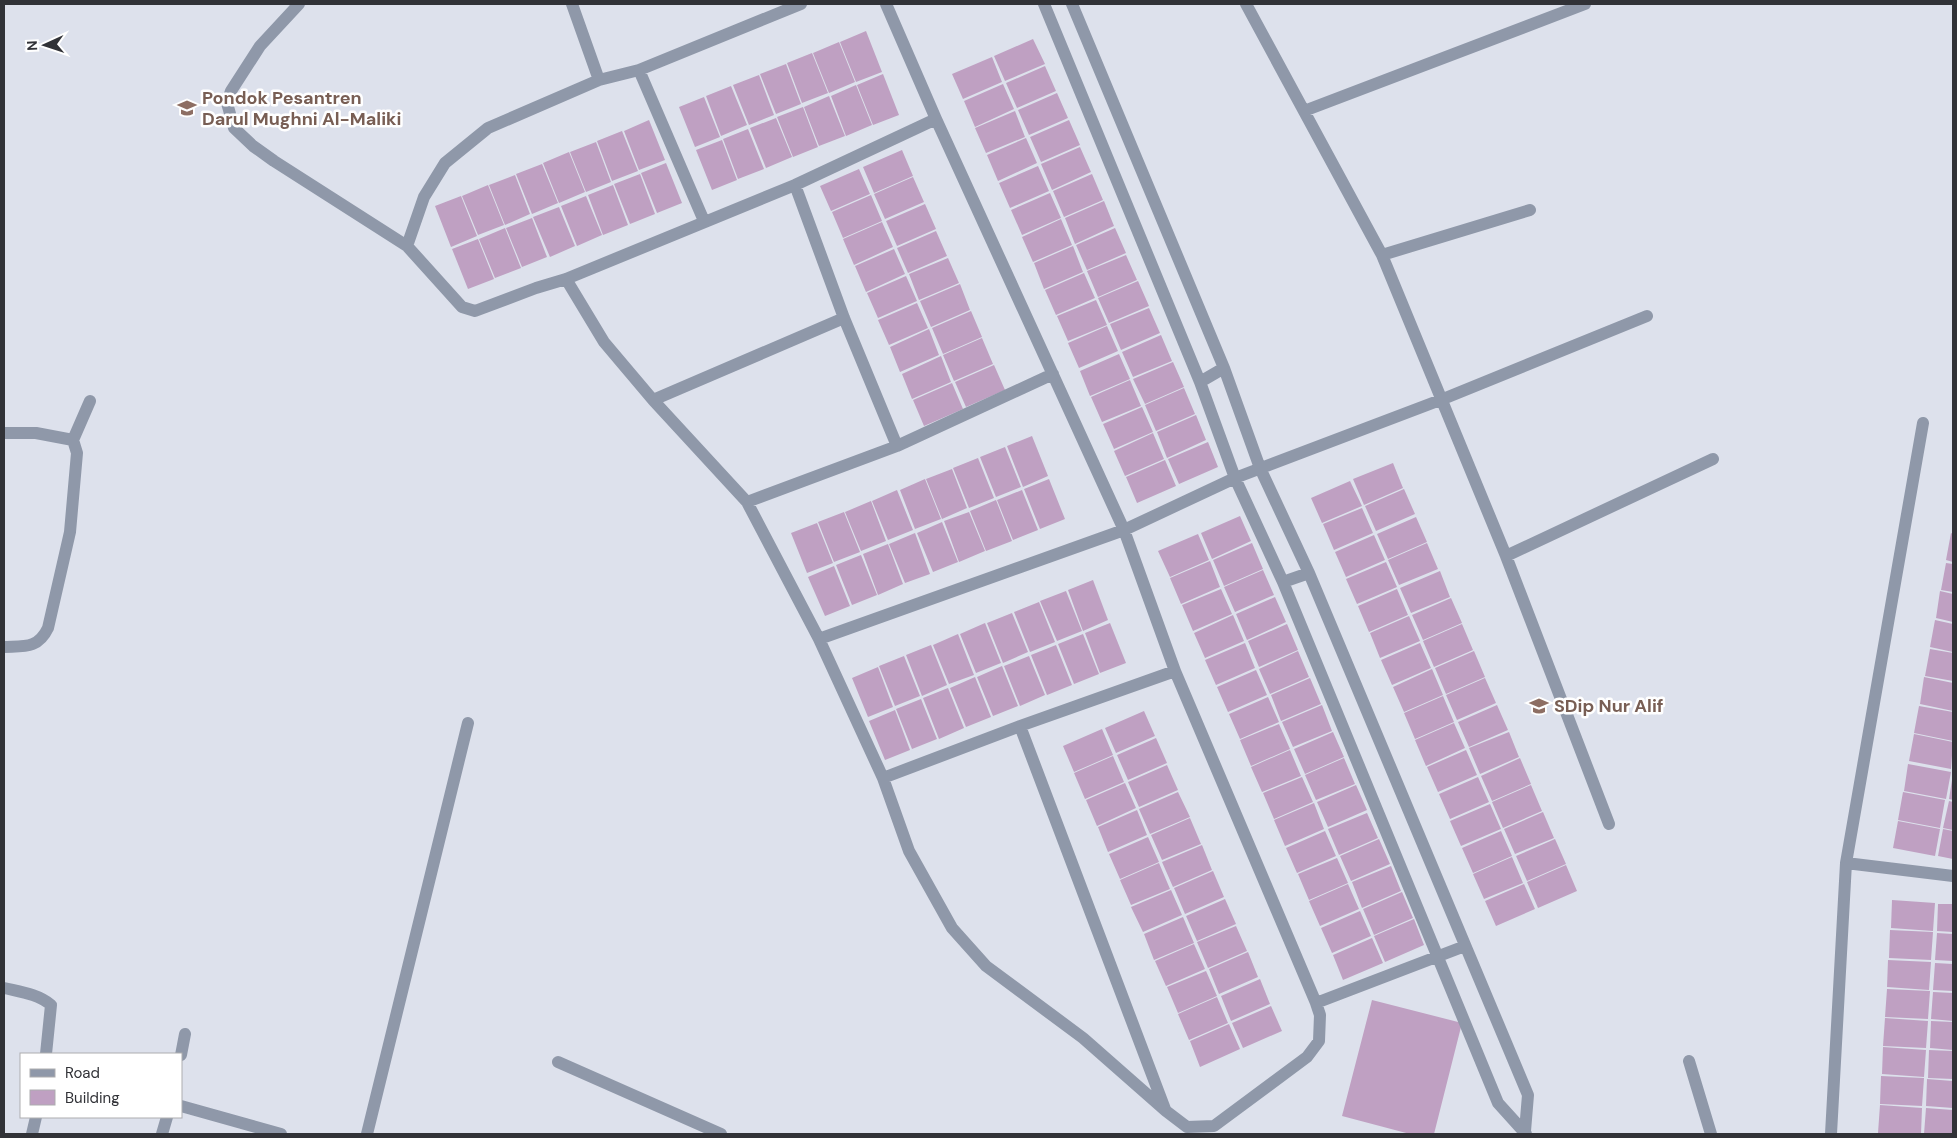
<svg xmlns="http://www.w3.org/2000/svg" width="1957" height="1138" font-family="'DM Sans',sans-serif">
<style>
.building{fill:#bfa0c2}
.lines{fill:none;stroke-linecap:round;stroke-linejoin:round}
.minor{stroke:#8f98a9;stroke-width:12}
.labels{text-anchor:middle;stroke-width:5;stroke-linejoin:round;paint-order:stroke}
.education-label{font-size:18px;font-weight:bold;fill:#785e54;stroke:#fff;text-anchor:start}
</style>
<rect width="100%" height="100%" fill="#dde1ec"/>
<path class="building" d="M866 31 882 72 856 82 840 42Z
M1033 39 1045 64 1005 81 994 56Z
M839 42 855 82 829 93 813 53Z
M812 53 828 93 802 103 787 63Z
M992 57 1002 82 963 99 952 74Z
M786 64 801 104 776 114 760 74Z
M1045 66 1056 91 1017 108 1006 83Z
M883 74 899 115 873 125 857 85Z
M759 75 774 115 749 125 733 85Z
M1003 84 1014 109 975 127 964 101Z
M856 85 872 125 846 136 831 96Z
M731 86 747 125 721 136 706 96Z
M1057 93 1068 118 1029 135 1018 110Z
M829 96 845 136 819 146 804 107Z
M704 97 720 137 695 147 679 107Z
M803 107 818 147 793 157 777 117Z
M1015 111 1025 137 986 153 975 128Z
M776 118 792 157 766 168 750 128Z
M649 120 665 160 639 170 624 131Z
M1069 120 1080 145 1041 162 1030 137Z
M748 129 764 169 738 179 723 139Z
M622 131 638 171 612 181 597 141Z
M1026 138 1037 163 998 181 987 155Z
M722 140 737 180 712 190 696 150Z
M596 142 611 182 586 192 570 152Z
M1080 147 1091 172 1052 190 1041 164Z
M902 150 913 176 874 193 863 167Z
M569 152 585 192 559 203 543 163Z
M666 163 682 203 657 213 641 173Z
M542 164 558 203 532 214 516 174Z
M1038 166 1049 191 1010 208 999 183Z
M859 169 870 194 831 211 820 186Z
M640 174 655 214 630 224 614 184Z
M1092 174 1103 200 1064 217 1053 191Z
M515 175 530 214 505 225 489 185Z
M913 177 924 202 885 219 874 194Z
M488 185 504 225 478 235 462 196Z
M613 185 628 225 603 235 588 195Z
M1050 193 1061 218 1022 235 1011 210Z
M871 195 882 221 843 238 832 212Z
M461 196 477 236 451 247 435 206Z
M586 196 602 235 577 246 561 206Z
M1104 201 1114 226 1075 244 1065 218Z
M925 204 936 229 897 246 886 221Z
M559 207 575 246 550 257 533 217Z
M532 218 547 257 522 267 506 228Z
M1061 219 1072 245 1033 262 1022 237Z
M882 222 893 247 854 265 843 239Z
M505 228 521 268 495 278 479 239Z
M1115 228 1126 253 1087 270 1076 245Z
M936 231 947 256 908 273 897 248Z
M478 239 494 279 468 289 452 249Z
M1073 246 1083 272 1044 289 1034 263Z
M894 249 905 274 866 292 855 266Z
M1126 255 1137 280 1098 297 1087 271Z
M948 258 959 283 919 300 909 274Z
M1084 273 1095 298 1056 315 1045 290Z
M906 276 917 301 878 318 867 293Z
M1138 281 1149 306 1109 323 1098 298Z
M960 284 970 310 931 327 920 301Z
M1096 300 1107 325 1068 341 1057 316Z
M917 303 928 328 889 345 878 320Z
M1149 308 1160 333 1121 350 1110 324Z
M971 311 982 337 943 354 932 328Z
M1107 326 1118 351 1079 368 1068 343Z
M929 329 939 355 900 372 890 347Z
M1161 335 1172 361 1133 377 1122 352Z
M982 338 993 364 954 381 943 355Z
M1119 354 1130 379 1090 396 1080 371Z
M941 356 951 382 912 399 902 374Z
M1173 362 1184 387 1145 404 1133 379Z
M994 365 1005 390 966 407 955 382Z
M1130 380 1141 406 1102 422 1091 397Z
M952 383 963 409 924 426 913 400Z
M1184 388 1195 414 1156 431 1145 405Z
M1142 407 1153 432 1114 449 1103 424Z
M1196 415 1206 440 1167 458 1157 432Z
M1153 433 1164 459 1125 476 1114 451Z
M1032 436 1048 476 1023 487 1007 446Z
M1208 442 1218 467 1179 484 1168 459Z
M1005 447 1021 487 996 497 980 457Z
M978 458 994 498 969 508 953 468Z
M1165 460 1176 486 1137 503 1126 477Z
M1393 463 1403 488 1364 505 1353 479Z
M952 469 967 508 942 519 926 479Z
M925 479 941 519 915 529 900 490Z
M1049 479 1065 519 1040 529 1024 489Z
M1350 481 1362 506 1322 523 1311 498Z
M1404 489 1415 514 1376 531 1365 506Z
M897 490 913 530 888 540 872 501Z
M1022 490 1038 530 1013 540 997 500Z
M996 500 1012 541 986 551 970 511Z
M871 501 886 541 861 551 845 512Z
M1362 508 1373 533 1334 550 1323 524Z
M844 512 860 552 834 562 818 522Z
M969 512 985 551 959 562 944 521Z
M1240 516 1251 541 1212 559 1201 533Z
M1416 517 1427 542 1388 559 1377 534Z
M942 522 958 562 933 572 917 533Z
M817 523 833 563 807 573 791 533Z
M915 533 930 574 905 583 889 544Z
M1951 533 1953 534V562L1946 560Z
M1198 534 1209 560 1170 577 1158 551Z
M1374 535 1385 560 1346 577 1335 552Z
M1252 543 1263 569 1224 586 1213 560Z
M1427 543 1438 569 1399 585 1388 560Z
M888 544 903 584 878 595 863 554Z
M861 555 877 595 852 605 836 565Z
M1210 561 1220 587 1181 604 1170 578Z
M1386 562 1397 587 1357 604 1346 579Z
M1946 563 1953 564V592L1941 590Z
M834 566 850 606 825 616 808 577Z
M1263 570 1274 595 1235 612 1224 587Z
M1440 571 1450 597 1411 613 1400 588Z
M1093 580 1108 620 1083 631 1068 590Z
M1221 589 1232 614 1193 631 1182 605Z
M1397 589 1408 615 1369 632 1358 606Z
M1066 591 1082 631 1057 641 1040 601Z
M1940 591 1953 594V622L1936 618Z
M1275 597 1286 622 1247 640 1236 614Z
M1451 598 1462 623 1423 640 1412 615Z
M1039 602 1055 642 1030 652 1014 612Z
M1012 613 1028 652 1003 663 987 623Z
M1233 615 1244 641 1205 658 1194 633Z
M1409 616 1420 641 1380 658 1370 633Z
M1935 620 1953 624V652L1930 647Z
M985 623 1001 663 976 673 960 634Z
M1110 623 1126 663 1100 673 1085 633Z
M1287 624 1298 650 1259 667 1248 641Z
M1462 624 1473 650 1434 667 1423 641Z
M958 634 974 675 949 684 933 645Z
M1083 634 1099 674 1074 684 1058 644Z
M1245 643 1255 668 1216 685 1205 660Z
M1420 643 1431 668 1392 685 1381 660Z
M931 645 947 685 922 696 906 655Z
M1056 645 1072 685 1047 695 1031 655Z
M1930 649 1953 653V681L1925 676Z
M1298 651 1309 677 1270 694 1259 669Z
M1474 651 1485 677 1446 694 1435 668Z
M904 656 920 696 895 706 879 666Z
M1029 656 1045 695 1020 706 1004 666Z
M1002 666 1018 706 993 716 977 677Z
M878 667 893 707 868 717 852 678Z
M1432 669 1443 695 1404 712 1393 687Z
M1256 670 1267 695 1228 712 1217 687Z
M975 677 991 717 966 727 950 688Z
M1924 677 1953 683V711L1920 704Z
M1310 678 1321 704 1281 721 1271 695Z
M1485 678 1496 703 1457 720 1446 695Z
M948 688 964 728 939 739 923 698Z
M1443 696 1454 722 1415 739 1404 713Z
M1268 697 1279 722 1240 739 1229 714Z
M921 699 937 739 912 749 896 709Z
M1322 705 1332 731 1293 747 1282 722Z
M1497 705 1508 730 1469 747 1458 722Z
M1919 706 1953 712V741L1914 733Z
M895 710 910 750 885 760 869 721Z
M1144 711 1155 736 1116 753 1105 728Z
M1454 723 1465 748 1426 766 1415 740Z
M1279 724 1290 749 1251 766 1240 740Z
M1102 729 1113 755 1074 772 1063 746Z
M1333 732 1344 757 1305 774 1294 749Z
M1509 732 1519 757 1480 774 1469 748Z
M1914 734 1953 742 1951 769 1909 761Z
M1156 738 1167 763 1128 780 1117 755Z
M1290 750 1301 776 1262 792 1251 767Z
M1466 750 1477 775 1438 792 1427 767Z
M1113 756 1124 782 1085 799 1074 773Z
M1344 758 1355 784 1316 800 1305 775Z
M1520 758 1531 784 1492 801 1481 776Z
M1908 764 1951 772 1946 799 1904 791Z
M1167 765 1178 790 1139 807 1128 782Z
M1302 777 1313 802 1274 819 1263 793Z
M1478 777 1489 802 1450 819 1439 794Z
M1952 780H1953V800L1949 799Z
M1125 783 1136 808 1097 826 1086 800Z
M1356 785 1367 810 1328 827 1317 802Z
M1531 785 1542 811 1503 828 1492 802Z
M1178 792 1190 817 1150 834 1139 809Z
M1903 792 1945 800 1940 828 1898 820Z
M1949 801 1953 802V830L1943 828Z
M1314 803 1324 829 1285 846 1274 820Z
M1490 804 1501 829 1461 846 1450 821Z
M1137 810 1147 835 1108 852 1098 827Z
M1543 812 1554 838 1515 854 1504 829Z
M1367 813 1378 838 1339 855 1328 829Z
M1190 818 1201 844 1162 860 1151 835Z
M1898 821 1940 829 1935 856 1893 848Z
M1943 829 1953 831V859L1938 856Z
M1325 831 1336 856 1297 873 1286 848Z
M1501 831 1512 856 1473 873 1462 848Z
M1148 837 1159 862 1120 879 1109 854Z
M1379 839 1390 864 1351 881 1340 856Z
M1555 839 1566 864 1527 881 1516 856Z
M1202 845 1212 870 1173 887 1162 862Z
M1512 857 1523 883 1484 899 1473 874Z
M1337 858 1348 883 1309 900 1298 874Z
M1159 863 1170 889 1131 905 1120 880Z
M1566 865 1577 891 1538 908 1527 882Z
M1391 866 1401 891 1362 908 1352 882Z
M1213 871 1224 897 1185 914 1174 888Z
M1348 884 1359 909 1320 926 1309 901Z
M1524 884 1535 909 1496 926 1485 901Z
M1171 890 1182 915 1143 932 1131 907Z
M1402 892 1413 918 1374 935 1363 909Z
M1225 899 1236 924 1197 941 1186 916Z
M1892 900 1935 903 1933 931 1891 928Z
M1938 904H1953V932L1937 931Z
M1360 911 1371 936 1332 953 1321 928Z
M1183 917 1194 943 1154 960 1144 934Z
M1414 919 1424 945 1385 962 1374 936Z
M1236 926 1247 951 1208 968 1197 942Z
M1890 930 1933 932 1931 960 1889 958Z
M1937 933 1953 934V961L1935 960Z
M1372 938 1383 963 1343 980 1333 955Z
M1194 944 1205 969 1166 986 1155 961Z
M1248 952 1258 977 1219 994 1209 969Z
M1888 960 1931 962 1929 990 1887 987Z
M1935 963 1953 964V991L1933 990Z
M1206 971 1217 996 1178 1013 1167 987Z
M1260 979 1270 1004 1231 1021 1221 996Z
M1887 989 1930 991 1928 1019 1885 1017Z
M1933 992 1953 993V1021L1931 1019Z
M1217 997 1228 1023 1189 1040 1178 1014Z
M1372 1000 1462 1023 1434 1134H1410L1342 1116Z
M1271 1006 1282 1031 1243 1048 1232 1023Z
M1885 1018 1928 1021 1926 1048 1883 1046Z
M1931 1021 1953 1022V1050L1930 1048Z
M1229 1024 1240 1049 1200 1067 1190 1041Z
M1883 1047 1926 1050 1924 1077 1882 1074Z
M1929 1050 1953 1051V1079L1928 1078Z
M1881 1076 1924 1078 1922 1106 1880 1104Z
M1927 1079 1953 1081V1108L1926 1106Z
M1880 1105 1922 1108 1921 1134 1878 1133Z
M1926 1108 1953 1110V1134H1924Z"/>
<g class="lines">
<path class="minor" d="M299 4 260 46 231 91 227 103 234 128 253 146 274 161 407 246 462 307 475 311 536 288 566 279 795 185 936 119
M572 4 599 80
M1044 4 1200 382 1235 478 1283 582 1498 1103 1526 1134
M1072 4 1224 368 1260 468 1309 573 1528 1095 1525 1131
M1246 4 1382 255 1506 556 1609 824
M639 70 704 221
M1304 111 1585 4
M795 185 844 318 897 446
M407 246 424 197 445 163 488 128 599 80 639 70 801 4
M1382 255 1530 210
M566 279 604 342 653 400 747 502 819 639 883 778 909 851 952 928 986 966 1083 1038 1166 1111 1187 1127 1214 1126 1307 1057 1319 1041 1320 1015 1316 1003 1175 671 1124 530 936 119 886 4
M1200 382 1224 368
M653 400 844 318
M4 433H36L73 440 90 401
M747 502 897 446 1053 374
M1506 556 1713 459
M1283 582 1309 573
M819 639 1124 530 1235 478 1443 399 1647 316
M4 647C24 646 38 649 48 628L70 532 77 453 73 440
M1020 726 1165 1109
M883 778 1020 726 1175 671
M1846 863 1953 876
M4 988C21 992 38 994 51 1005L46 1054
M1316 1003 1465 946
M181 1055 185 1034
M1689 1061 1711 1134
M558 1062 721 1134
M181 1106 281 1134
M32 1134 36 1117
M162 1134 167 1117
M367 1134 468 723
M1831 1134 1846 863 1923 423"/>
</g>
<defs>
<g id="school-bare" transform="scale(1.5)"><path d="M0-5L7-2L0 1L-7-2ZM-4 1L0 2.5L4 1V4Q0 6-4 4Z" fill="#8d6e63" stroke="#fff" stroke-width="2.5" paint-order="stroke"/></g>
</defs>
<g fill-rule="evenodd">
<use href="#school-bare" x="187" y="108"/>
<use href="#school-bare" x="1539" y="706"/>
</g>
<g class="labels">
<g class="education-label">
<text x="202" y="104">Pondok Pesantren<tspan x="202" dy="21">Darul Mughni Al-Maliki</tspan></text>
<text x="1554" y="712">SDip Nur Alif</text>
</g>
</g>
<rect width="1957" height="1138" fill="none" stroke="#313237" stroke-width="10"/>
<rect x="20" y="1053" width="162" height="65" fill="#ffffff" stroke="#adadaf"/>
<rect x="30" y="1069" width="25" height="8" fill="#8f98a9" stroke="#adadaf"/>
<text x="65" y="1078" font-size="15" fill="#313237">Road</text>
<rect x="30" y="1090" width="25" height="15" fill="#bfa0c2" stroke="#adadaf"/>
<text x="65" y="1103" font-size="15" fill="#313237">Building</text>
<g transform="translate(45 45) rotate(267)" stroke="#ffffff" stroke-width="4" paint-order="stroke">
<path d="M0-4L9 19L0 12L-9 19Z" fill="#313237"/>
<text y="-8" font-size="14" font-weight="bold" text-anchor="middle" fill="#313237">N</text>
</g>
</svg>
